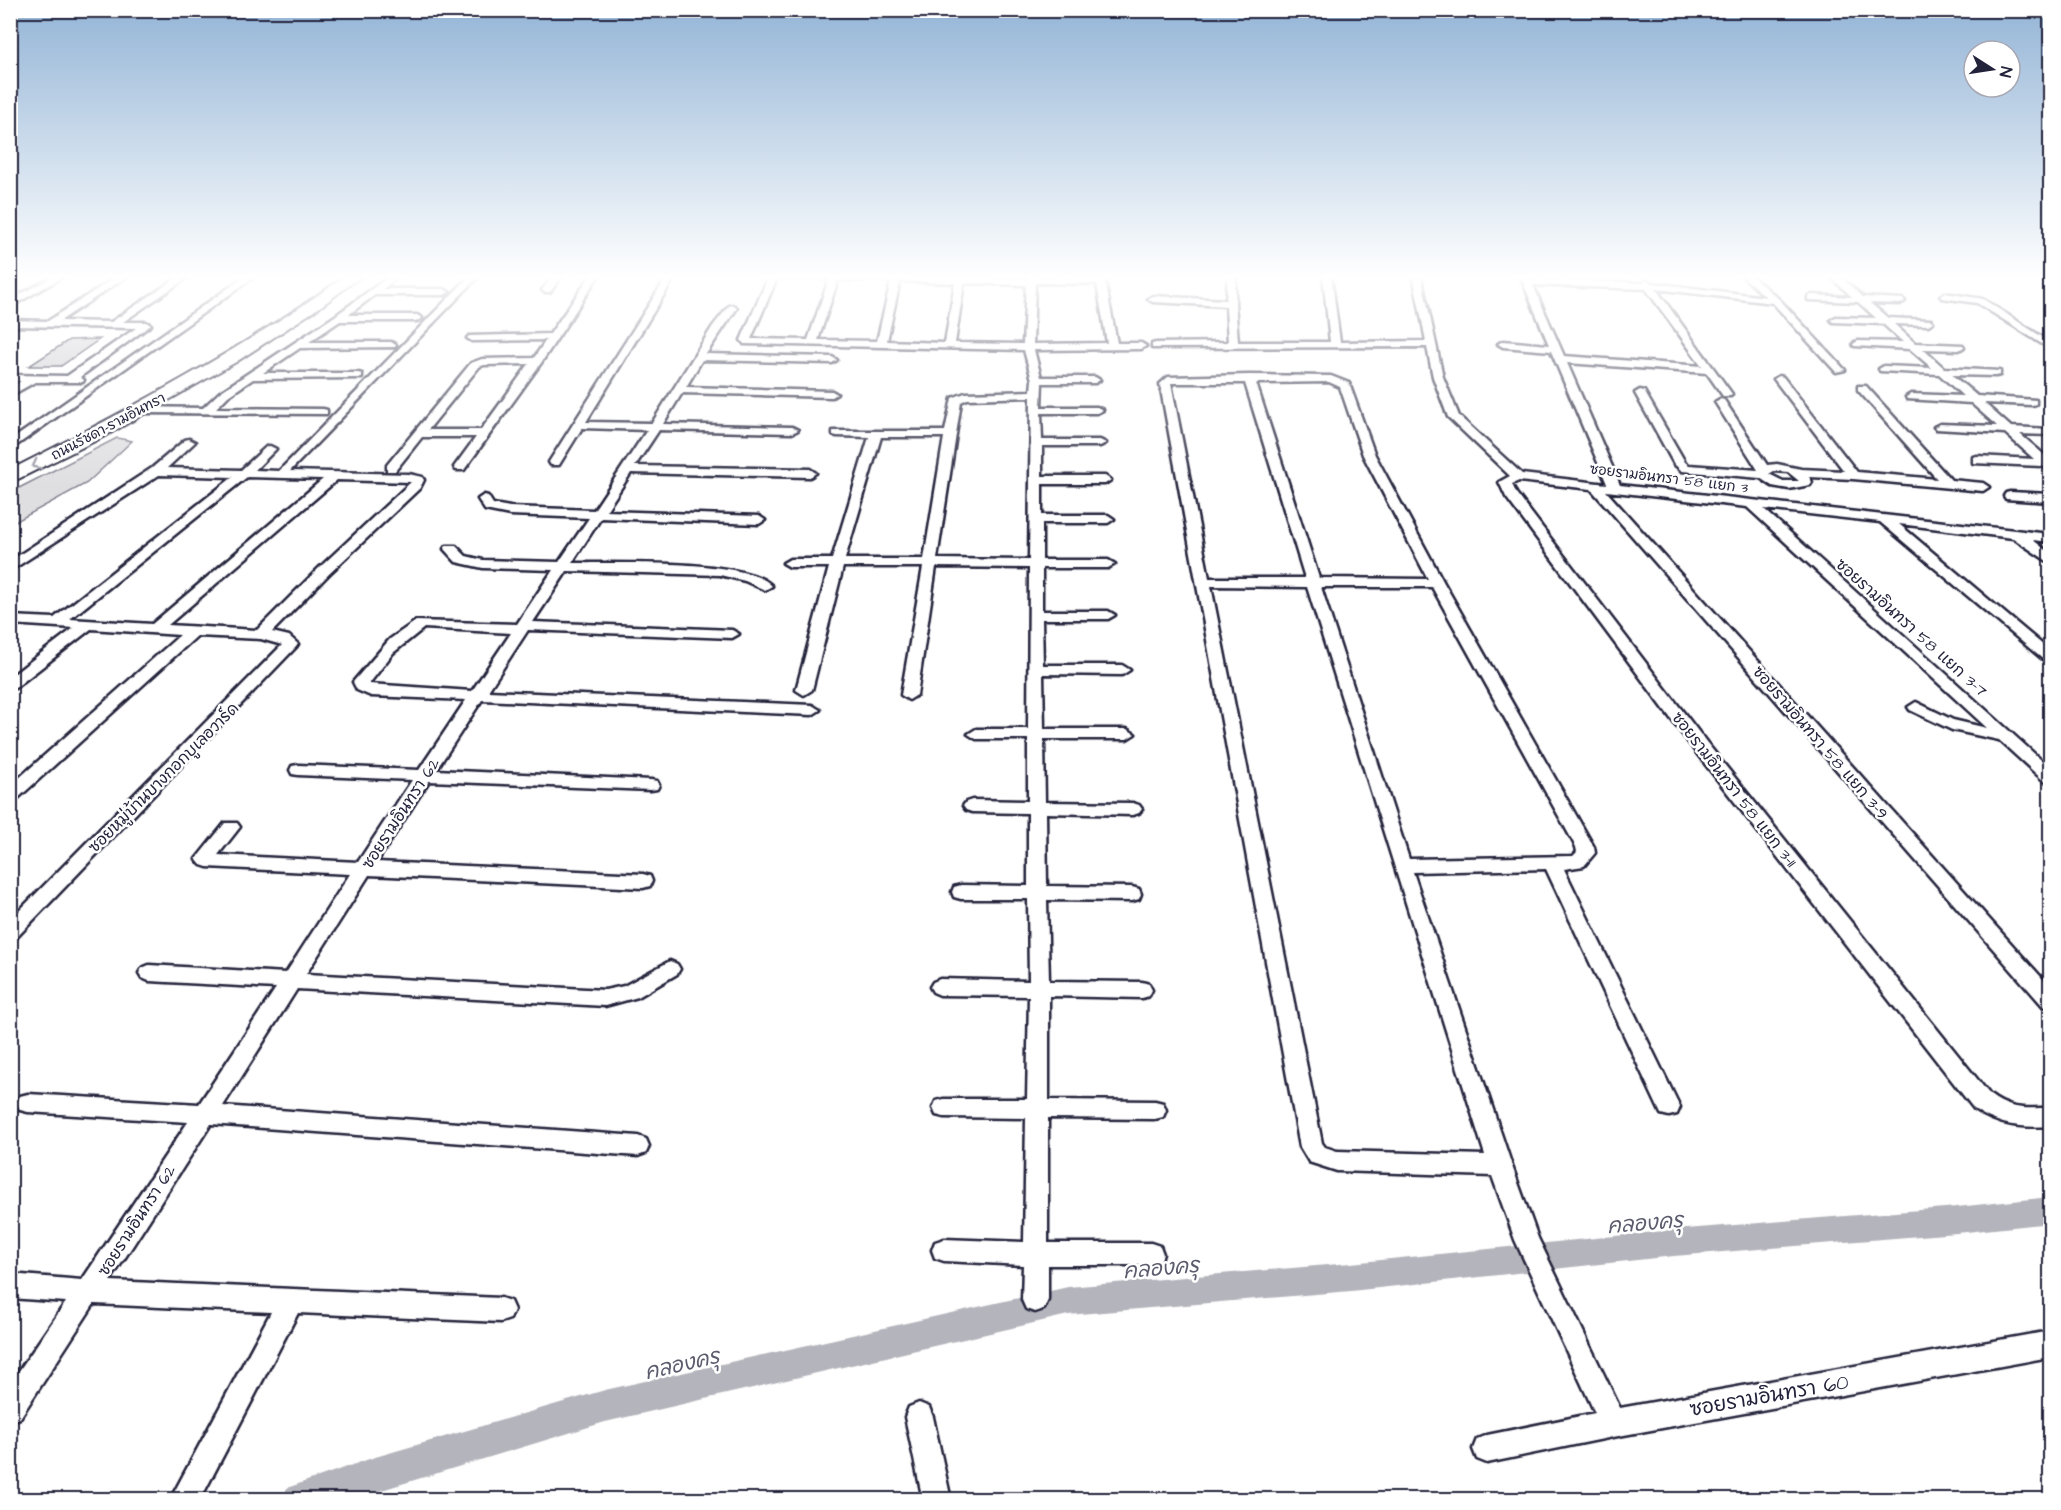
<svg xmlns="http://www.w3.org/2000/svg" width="2061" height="1510" font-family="'Architects Daughter','Playpen Sans Thai',sans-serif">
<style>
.green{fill:#dfdfe2;stroke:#80808e;stroke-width:1.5}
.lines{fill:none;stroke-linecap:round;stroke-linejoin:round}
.canal{fill:#b4b4bc;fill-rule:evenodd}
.building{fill:#c8c8cf;stroke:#22223b;stroke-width:1.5}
.street-casing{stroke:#22223b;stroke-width:5}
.primary-casing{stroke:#22223b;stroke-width:4}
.street{fill:#fff;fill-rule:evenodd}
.primary{fill:#fff;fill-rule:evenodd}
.oneway{stroke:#9c9ca7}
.labels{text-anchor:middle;stroke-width:5;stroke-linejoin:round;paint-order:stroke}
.far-street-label{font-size:14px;fill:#22223b;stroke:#fff}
.street-label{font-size:16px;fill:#22223b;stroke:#fff}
.near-street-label{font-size:20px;fill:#22223b;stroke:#fff}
.near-water-label{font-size:21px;font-style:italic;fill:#5c5c6f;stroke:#fff}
</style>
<rect width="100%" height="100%" fill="#fff"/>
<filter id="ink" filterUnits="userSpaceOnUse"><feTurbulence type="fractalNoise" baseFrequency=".0167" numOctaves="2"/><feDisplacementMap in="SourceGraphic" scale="12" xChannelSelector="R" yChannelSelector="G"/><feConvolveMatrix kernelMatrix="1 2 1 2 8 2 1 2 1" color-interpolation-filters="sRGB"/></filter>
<g filter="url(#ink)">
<path class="green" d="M117 438 132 441 87 483 11 524V492Z"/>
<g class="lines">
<path class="canal" d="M2050 1197V1223L1957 1233 1674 1256 1351 1291 1068 1315 605 1422 349 1500H282L287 1488 372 1458 605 1390 1068 1287 1351 1263 1674 1230 1957 1207Z"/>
</g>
<path class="building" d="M100 339 61 366H29L69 340Z"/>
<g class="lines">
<g class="street-casing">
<path id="street" d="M56 275H66L10 307V300Z
M119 275H129L60 321 111 322 181 275H191L123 322H146L151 325 80 377 84 380 83 382H35L10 396V388L21 381H10V375L67 376 136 328 10 326V320L48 321Z
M247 275H257L10 450V441Z
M391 275H400L383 289H444L449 292 444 295H375L348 315H417L422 318 417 321H340L309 342H391L396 345 395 347 300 348 263 373H358L362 374V378L253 379 228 396 216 408 323 409 327 410V414L139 413 133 410 139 407 203 408 220 392 335 316Z
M471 275H480L290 471 409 474 422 477 424 480 420 488 329 574 272 632 289 636 298 644 296 647 17 937 10 939V920L282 645 261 639 197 636 16 800 10 801V786L180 635 91 629 15 688 10 689V677L74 628 10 624V616L54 618 233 477 159 475 10 571V561L152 468 185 440 189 439 195 442 167 468 241 470 266 447 270 446 276 449 255 470 279 471ZM247 477 323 479 152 624 70 619ZM337 480 411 482 319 568 257 630 168 625Z
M554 275H563L550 292H544L542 290Z
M591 275H599L541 363 464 470H456L454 467 476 437H422L395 471H387V465L471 363 482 359 534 358 546 340 472 341 467 338 469 336 550 334ZM529 364 481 430H428L479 367 484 365Z
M668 275H676L586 422 652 423 713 326 729 306 732 305 737 308 706 354 832 357 837 360 832 363 702 360 686 387 832 391 837 394 832 397 682 393 663 424 792 427 798 430 792 433 659 430 635 466 810 469 816 473 810 477 631 473 606 511 759 516 765 520 759 524 601 518 572 563C612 564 748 558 772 586L765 590 745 581 720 575 567 571 533 622 732 630 739 634 732 638 528 630 488 691 812 705 820 710 812 715 482 700 436 770 651 780 657 781 659 785 657 789 651 790 429 781 377 862 643 874 650 876 652 881 650 886 643 888 369 875 306 974 605 990 624 986 670 961 677 964 680 969 677 974 638 997 605 1006 297 989 223 1106 638 1136 646 1139 649 1146 646 1153 638 1156 211 1124 110 1281 501 1298 510 1301 514 1310 510 1319 501 1322 298 1313 200 1500 171 1498 271 1312 94 1304 20 1418 10 1421V1384L66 1302 10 1298V1274L82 1280 188 1122 28 1112 20 1110 17 1103 20 1096 28 1094 199 1104 276 988 149 981 142 978 139 973 142 968 149 965 286 973 350 874 207 867 201 865 196 859 225 823H237L240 827 218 855 358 862 412 780 298 775 292 774 290 770 292 766 298 765 419 770 466 700 371 696 357 690 353 682 390 639 416 621 517 624 553 570 483 568 456 562 444 549 446 546H456L466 556 483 560 559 562 589 518 510 515 485 510 478 499 484 495 488 496 493 504 510 507 594 510 647 430 582 428 559 465H551L549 462ZM424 628 511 633 472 691 369 684 393 653Z
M762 275H901L956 277 957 275H965V278L1026 279 1027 275H1035V277L1097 278 1099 275H1107L1105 281 1117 343H1141L1146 346 1141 349 1034 350 1041 377H1095L1100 380 1095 383H1042L1041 407H1097L1103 410 1097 413H1041L1042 440H1100L1106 443 1100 446H1042V476H1105L1111 480 1105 484H1042V515H1108L1114 519 1108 523H1042V560H1108L1115 564 1108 568H1042V611H1108L1115 615 1108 619H1042L1043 665H1122L1130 670 1122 675 1043 674 1044 729H1127L1135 734 1127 739H1044L1045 802 1133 803 1139 805 1142 809 1139 813 1133 815 1046 813 1047 886 1132 887 1139 889 1141 894 1139 899 1132 901 1047 900 1049 981 1142 982 1149 984 1152 990 1149 996 1142 998 1049 996V1100L1155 1101 1163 1103 1166 1110 1163 1117 1155 1119 1048 1118V1243H1151L1160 1246 1163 1254 1160 1262 1151 1265H1048V1300L1044 1309 1035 1312 1026 1309 1022 1300 1023 1265 944 1261 935 1258 932 1250 935 1242 944 1239 1024 1242 1026 1118 944 1117 936 1115 933 1108 936 1101 944 1099H1027L1029 996 940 995 933 992 930 987 933 982 940 979 1029 981 1028 899H961L954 897 952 892 954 887 961 885 1028 886V813L972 812 966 810 963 806 966 802 972 800 1028 801V739H976L968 734 976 729H1028L1029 568 936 567 917 695 909 700 901 695 923 567H843L812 690 804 695 796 690 829 567H790L783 563 790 559H832L869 437 837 436 833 435V431H945L952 398 965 393 1031 391 1032 380 1024 350 744 344 741 340 768 278ZM777 278 829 279 808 340 751 339ZM838 280 891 281 877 341 818 340ZM900 281 955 283 945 343 887 341ZM964 283 1026 285 1023 344 955 343ZM1035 283 1097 284 1107 343 1033 344ZM1031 397 1029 560 937 559 961 402 967 399ZM881 437H944L924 559H845Z
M1228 275H1236L1235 303 1238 342H1330L1323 275H1331L1340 342 1426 341 1413 275H1421L1443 377 1459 416 1522 474 1607 484 1551 351 1503 347 1498 344 1503 341 1549 345 1520 275H1528L1530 279 1643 283 1647 280 1652 283 1766 297 1741 275H1750L1779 299 1845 370 1836 372 1773 303 1656 289 1732 394 1731 396H1723L1707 373 1567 363 1620 485 2050 534V542L2033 540 2050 553V563L2013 538 1899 524 2050 651V662L2045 661 1880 522 1764 509 2050 768V782L2044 781 1999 740 1952 730 1910 710 1908 707 1916 702 1953 720 1987 728 1747 507 1606 491 2050 987V1008L2043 1006 1591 489 1519 481 1512 484 1516 493 1707 743 1990 1095C2011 1111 2025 1108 2050 1108V1126C2022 1128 1998 1126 1974 1109L1695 751 1506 497 1499 482 1510 476 1448 417 1433 377 1427 347 1152 348V344L1156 343 1228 342 1226 306 1153 302 1148 299 1153 296 1226 300ZM1533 285 1646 289 1702 366 1564 356Z
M1829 275H1838L1863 297 1903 299 1905 301 1900 304 1870 303 1888 318 1931 320 1933 322 1928 325 1894 324 1915 343 1963 345 1964 347 1959 350 1923 349 1944 368 2000 371V375L1996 376 1952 375 1977 396 2036 400V404L2032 405 1984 403 2011 427 2050 429V435L2020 434 2050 460V470L2042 466 1973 463V457L1977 456 2034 459 2005 433 1936 429 1934 427 1940 424 1997 426 1971 403 1907 399 1906 397 1911 394 1963 396 1939 374 1880 371 1879 369 1884 366 1932 368 1910 349 1854 346 1853 344 1858 341 1903 342 1883 324 1833 322 1831 320 1836 317 1876 318 1858 302 1808 300V296L1811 295 1852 297Z
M1945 293 1983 299 2050 342V349L1977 303 1942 298 1940 296Z
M1249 375 1331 376 1349 383 1375 455 1444 583 1594 847 1595 853 1584 866 1564 869 1680 1107 1677 1114 1669 1116 1661 1114 1546 869 1413 872 1512 1166 1538 1238 1620 1408 2050 1331V1357L1613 1437 1487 1463 1477 1459 1473 1449 1477 1439 1487 1435 1595 1413 1515 1240 1492 1176 1337 1171 1309 1162 1300 1147 1160 384 1168 377ZM1329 382 1340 387 1363 455 1428 579 1319 578 1256 383ZM1171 383H1245L1305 578H1209ZM1211 586 1307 587 1485 1155 1337 1151 1325 1147 1322 1143ZM1321 587H1432L1576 847 1577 852 1573 856 1409 859Z
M1779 376 1783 377 1857 472 1937 479 1858 390V386H1866L1951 480 1983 483 1989 487 1983 491 1853 479 1809 477 1812 482 1810 485 1789 489 1772 486 1760 478 1682 471 1674 464 1635 393 1640 390 1644 391 1685 462 1689 465 1758 470 1715 402 1720 399 1724 400 1767 465 1777 464 1801 469 1844 471 1774 379ZM1774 471 1788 472 1799 481H1783L1769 474Z
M2010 492 2050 494V502L2006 499 2004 496 2006 493Z
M919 1403 929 1407 933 1417 951 1500H923L905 1417 909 1407Z"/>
</g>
<g class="primary-casing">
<path id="primary" d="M347 275H363L320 307 236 362 105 436 10 483V470C127 411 241 350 347 275Z"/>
</g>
<use href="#street" class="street"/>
<use href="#primary" class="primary"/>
</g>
<defs><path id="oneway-chevron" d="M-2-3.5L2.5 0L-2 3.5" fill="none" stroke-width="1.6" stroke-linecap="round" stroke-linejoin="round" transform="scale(1.5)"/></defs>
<use class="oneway" href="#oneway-chevron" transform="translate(36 465) rotate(153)"/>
</g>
<linearGradient id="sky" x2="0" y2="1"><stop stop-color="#93b4d6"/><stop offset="0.57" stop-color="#fff"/><stop offset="1" stop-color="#fff" stop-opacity="0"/></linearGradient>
<rect width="2061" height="486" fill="url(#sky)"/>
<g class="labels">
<g class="far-street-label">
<text transform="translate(108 426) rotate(-28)" y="5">ถนนรัชดา-รามอินทรา</text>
<text transform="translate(1669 478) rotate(7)" y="5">ซอยรามอินทรา 58 แยก 3</text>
</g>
<g class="street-label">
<text transform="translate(1912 627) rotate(42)" y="6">ซอยรามอินทรา 58 แยก 3-7</text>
<text transform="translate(1821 742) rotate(49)" y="6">ซอยรามอินทรา 58 แยก 3-9</text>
<text transform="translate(163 777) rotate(-45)" y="6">ซอยหมู่บ้านบางกอกบูเลอวาร์ด</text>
<text transform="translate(1735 789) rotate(52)" y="6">ซอยรามอินทรา 58 แยก 3-11</text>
<text transform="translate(400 813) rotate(-57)" y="6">ซอยรามอินทรา 62</text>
<text transform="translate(136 1220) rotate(-57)" y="6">ซอยรามอินทรา 62</text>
</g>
<g class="near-street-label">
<text transform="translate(1769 1395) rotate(-10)" y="7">ซอยรามอินทรา 60</text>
</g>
<g class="near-water-label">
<text transform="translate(1645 1223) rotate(-5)" y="7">คลองครุ</text>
<text transform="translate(1161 1268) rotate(-5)" y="7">คลองครุ</text>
<text transform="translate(682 1364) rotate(-13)" y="7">คลองครุ</text>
</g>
</g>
<rect width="2061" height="1510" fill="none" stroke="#fff" stroke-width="36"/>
<rect x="18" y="18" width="2025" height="1474" fill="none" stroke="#22223b" stroke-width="2" filter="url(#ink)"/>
<g transform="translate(1992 69) rotate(102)"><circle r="28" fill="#ffffff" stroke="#a7a7b1" stroke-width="1.5"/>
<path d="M0-4.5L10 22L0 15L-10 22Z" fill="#22223b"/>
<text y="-9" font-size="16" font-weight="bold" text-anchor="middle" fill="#22223b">N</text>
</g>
</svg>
